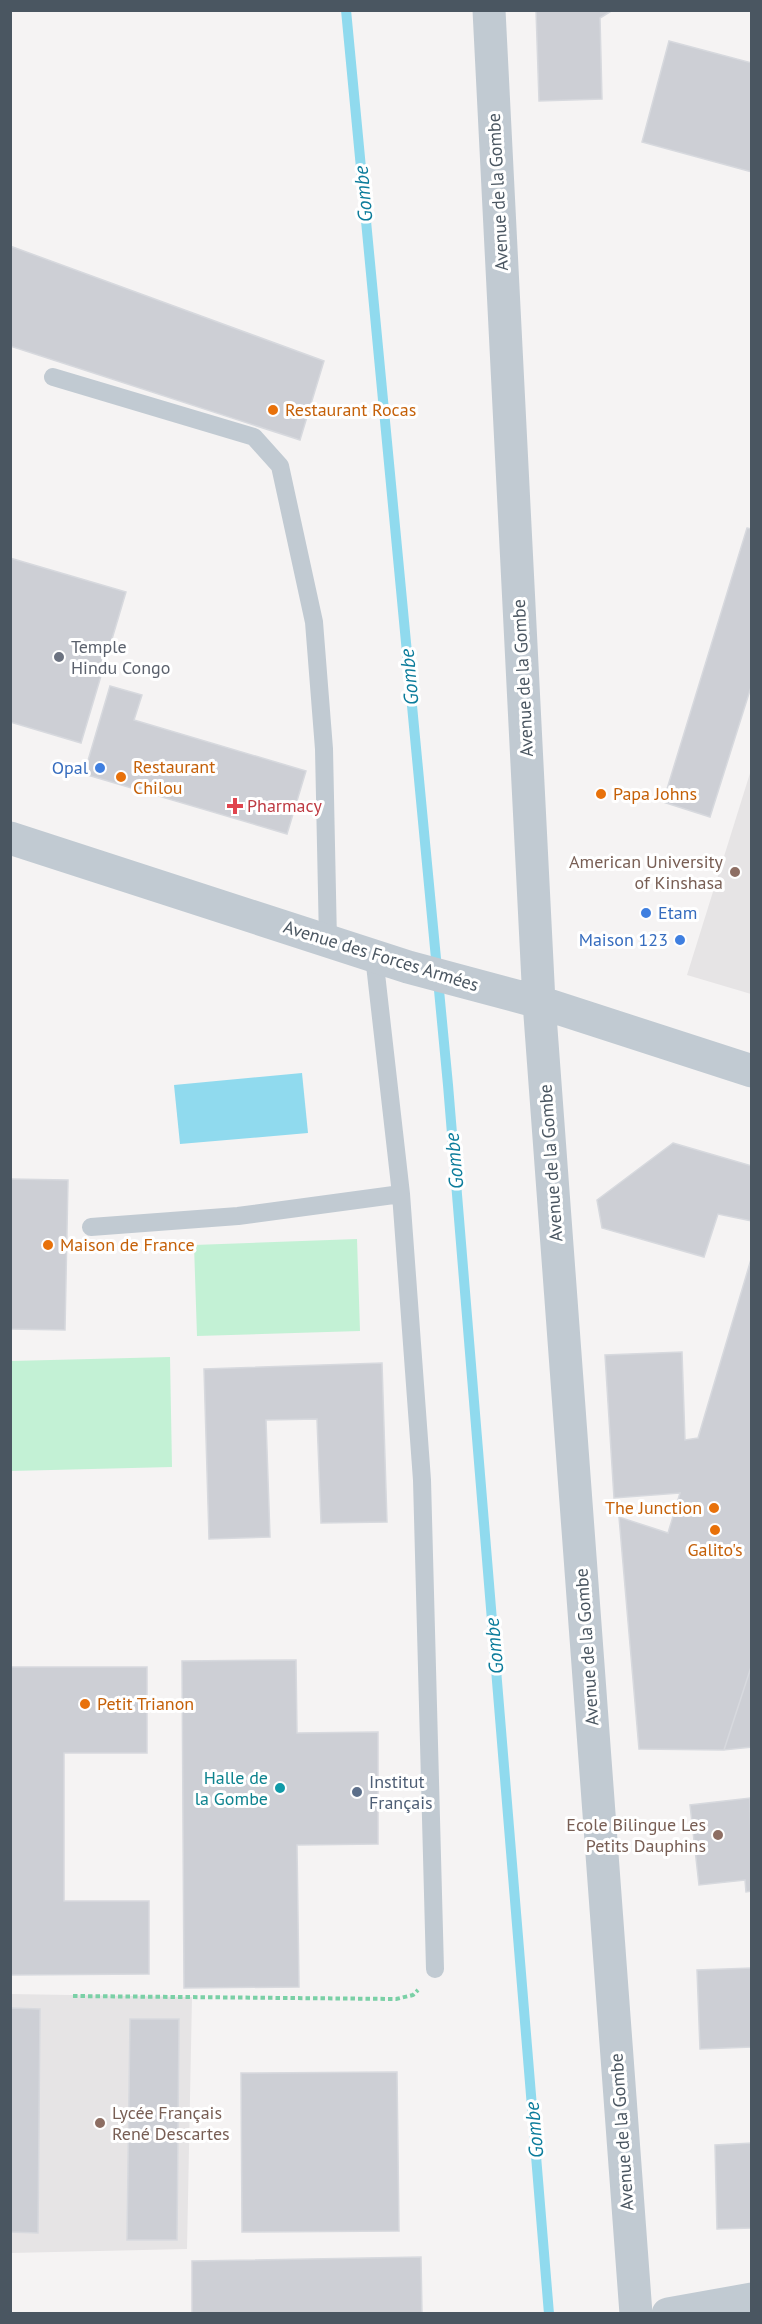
<svg xmlns="http://www.w3.org/2000/svg" width="762" height="2324" font-family="'PT Sans',sans-serif">
<style>
.education{fill:#e6e4e5}
.green{fill:#c3f1d5}
.water{fill:#90daee}
.lines{fill:none;stroke-linecap:round;stroke-linejoin:round}
.stream{stroke:#90daee;stroke-width:10}
.building{fill:#cdcfd5;stroke:#d7d9de;stroke-width:1.5}
.path{stroke:#7ad0a6;stroke-width:4;stroke-dasharray:4.5 3;stroke-linecap:butt}
.service{stroke:#c1cad2;stroke-width:18}
.minor{stroke:#c1cad2;stroke-width:33}
.tertiary{stroke:#c1cad2;stroke-width:33}
.food-dot{fill:#e8710a;stroke:#fff;stroke-width:2}
.worship-dot{fill:#6b7280;stroke:#fff;stroke-width:2}
.shop-dot{fill:#3f7fe0;stroke:#fff;stroke-width:2}
.health-dot{fill:#e0444e;stroke:#fff;stroke-width:2}
.education-dot{fill:#8d6e63;stroke:#fff;stroke-width:2}
.culture-dot{fill:#0f9aa8;stroke:#fff;stroke-width:2}
.service-dot{fill:#5c6f8a;stroke:#fff;stroke-width:2}
.labels{text-anchor:middle;stroke-width:6;stroke-linejoin:round;paint-order:stroke}
.street-label{font-size:18px;fill:#4a5661;stroke:#fff}
.food-label{font-size:18px;fill:#c56008;stroke:#fff;text-anchor:start}
.worship-label{font-size:18px;fill:#5b616d;stroke:#fff;text-anchor:start}
.shop-label{font-size:18px;fill:#366cbe;stroke:#fff;text-anchor:end}
.health-label{font-size:18px;fill:#be3a42;stroke:#fff;text-anchor:start}
.education-label{font-size:18px;fill:#785e54;stroke:#fff;text-anchor:end}
.culture-label{font-size:18px;fill:#0d838f;stroke:#fff;text-anchor:end}
.service-label{font-size:18px;fill:#4e5e75;stroke:#fff;text-anchor:start}
.water-label{font-size:20px;font-style:italic;fill:#0c7c9b;stroke:#fff}
</style>
<rect width="100%" height="100%" fill="#f5f3f3"/>
<path class="education" d="M751 770V994L687 975Z
M10 1994 192 1997 187 2249 11 2253Z"/>
<path class="green" d="M357 1239 360 1331 197 1336 194 1245Z
M170 1357 172 1467 11 1471V1361Z"/>
<path class="water" d="M302 1073 308 1133 180 1144 174 1085Z"/>
<g class="lines">
<path class="stream" d="M346 10 448 1085 549 2314"/>
</g>
<path class="building" d="M536 10H613L600 18 602 99 539 101Z
M669 41 752 63V172L642 142Z
M10 246 324 361 300 440 10 346Z
M747 528 752 529V684L710 817 663 802Z
M10 558 126 592 81 743 10 722Z
M110 686 142 695 134 720 306 771 287 834 84 774Z
M673 1143 752 1166V1221L718 1214 704 1257 602 1228 597 1200Z
M10 1179 68 1180 65 1330 10 1329Z
M752 1256V1664L724 1750 639 1749 619 1517 668 1533 680 1493 614 1498 605 1355 682 1352 685 1440 698 1438Z
M382 1363 387 1522 321 1523 317 1419 266 1420 270 1537 209 1539 204 1369Z
M296 1660 297 1733 378 1732V1844L297 1845 299 1987 184 1988 182 1661Z
M752 1664V1747L724 1750Z
M10 1667H147V1753H64V1901H149V1974L10 1975Z
M750 1798 752 1891 746 1892 745 1880 699 1885 690 1805Z
M752 1968V2047L700 2049 697 1970Z
M10 2008 40 2009 38 2233 10 2232Z
M130 2019H179L177 2240H127Z
M397 2072 399 2231 242 2232 241 2073Z
M752 2143V2228L717 2229 715 2145Z
M421 2257 422 2314H192V2261Z"/>
<g class="lines">
<path class="path" d="M73 1996 396 1999 413 1995 418 1990"/>
<path class="service" d="M53 377 254 437 280 466 314 622 324 749 328 941
M374 956 401 1194 422 1480 435 1969
M91 1227 238 1216 401 1194"/>
<path class="minor" d="M668 2314 752 2299"/>
<path class="tertiary" d="M489 10 539 1002 636 2314
M10 838 408 967 539 1002 752 1071"/>
</g>
<g class="food-dot">
<circle cx="273" cy="410" r="6"/>
<circle cx="121" cy="777" r="6"/>
<circle cx="601" cy="794" r="6"/>
<circle cx="48" cy="1245" r="6"/>
<circle cx="714" cy="1508" r="6"/>
<circle cx="715" cy="1530" r="6"/>
<circle cx="85" cy="1704" r="6"/>
</g>
<circle class="worship-dot" cx="59" cy="657" r="6"/>
<g class="shop-dot">
<circle cx="100" cy="768" r="6"/>
<circle cx="646" cy="913" r="6"/>
<circle cx="680" cy="940" r="6"/>
</g>
<path class="health-dot" d="M232 797h6v6h6v6h-6v6h-6v-6h-6v-6h6z"/>
<g class="education-dot">
<circle cx="735" cy="872" r="6"/>
<circle cx="718" cy="1835" r="6"/>
<circle cx="100" cy="2123" r="6"/>
</g>
<circle class="culture-dot" cx="280" cy="1788" r="6"/>
<circle class="service-dot" cx="357" cy="1792" r="6"/>
<g class="labels">
<g class="street-label">
<text transform="translate(498 192) rotate(-93)" y="6">Avenue de la Gombe</text>
<text transform="translate(523 678) rotate(-93)" y="6">Avenue de la Gombe</text>
<text transform="translate(381 956) rotate(17)" y="6">Avenue des Forces Armées</text>
<text transform="translate(551 1163) rotate(-94)" y="6">Avenue de la Gombe</text>
<text transform="translate(587 1647) rotate(-94)" y="6">Avenue de la Gombe</text>
<text transform="translate(622 2132) rotate(-94)" y="6">Avenue de la Gombe</text>
</g>
<g class="food-label">
<text x="285" y="416">Restaurant Rocas</text>
<text x="133" y="773">Restaurant<tspan x="133" dy="21">Chilou</tspan></text>
<text x="613" y="800">Papa Johns</text>
<text x="60" y="1251">Maison de France</text>
<text x="702" y="1514" text-anchor="end">The Junction</text>
<text x="715" y="1556" text-anchor="middle">Galito's</text>
<text x="97" y="1710">Petit Trianon</text>
</g>
<g class="worship-label">
<text x="71" y="653">Temple<tspan x="71" dy="21">Hindu Congo</tspan></text>
</g>
<g class="shop-label">
<text x="88" y="774">Opal</text>
<text x="658" y="919" text-anchor="start">Etam</text>
<text x="668" y="946">Maison 123</text>
</g>
<g class="health-label">
<text x="247" y="812">Pharmacy</text>
</g>
<g class="education-label">
<text x="723" y="868">American University<tspan x="723" dy="21">of Kinshasa</tspan></text>
<text x="706" y="1831">Ecole Bilingue Les<tspan x="706" dy="21">Petits Dauphins</tspan></text>
<text x="112" y="2119" text-anchor="start">Lycée Français<tspan x="112" dy="21">René Descartes</tspan></text>
</g>
<g class="culture-label">
<text x="268" y="1784">Halle de<tspan x="268" dy="21">la Gombe</tspan></text>
</g>
<g class="service-label">
<text x="369" y="1788">Institut<tspan x="369" dy="21">Français</tspan></text>
</g>
<g class="water-label">
<text transform="translate(363 194) rotate(-95)" y="7">Gombe</text>
<text transform="translate(409 677) rotate(-95)" y="7">Gombe</text>
<text transform="translate(454 1161) rotate(-95)" y="7">Gombe</text>
<text transform="translate(494 1646) rotate(-95)" y="7">Gombe</text>
<text transform="translate(534 2130) rotate(-95)" y="7">Gombe</text>
</g>
</g>
<rect width="762" height="2324" fill="none" stroke="#4a5661" stroke-width="24"/>
</svg>
